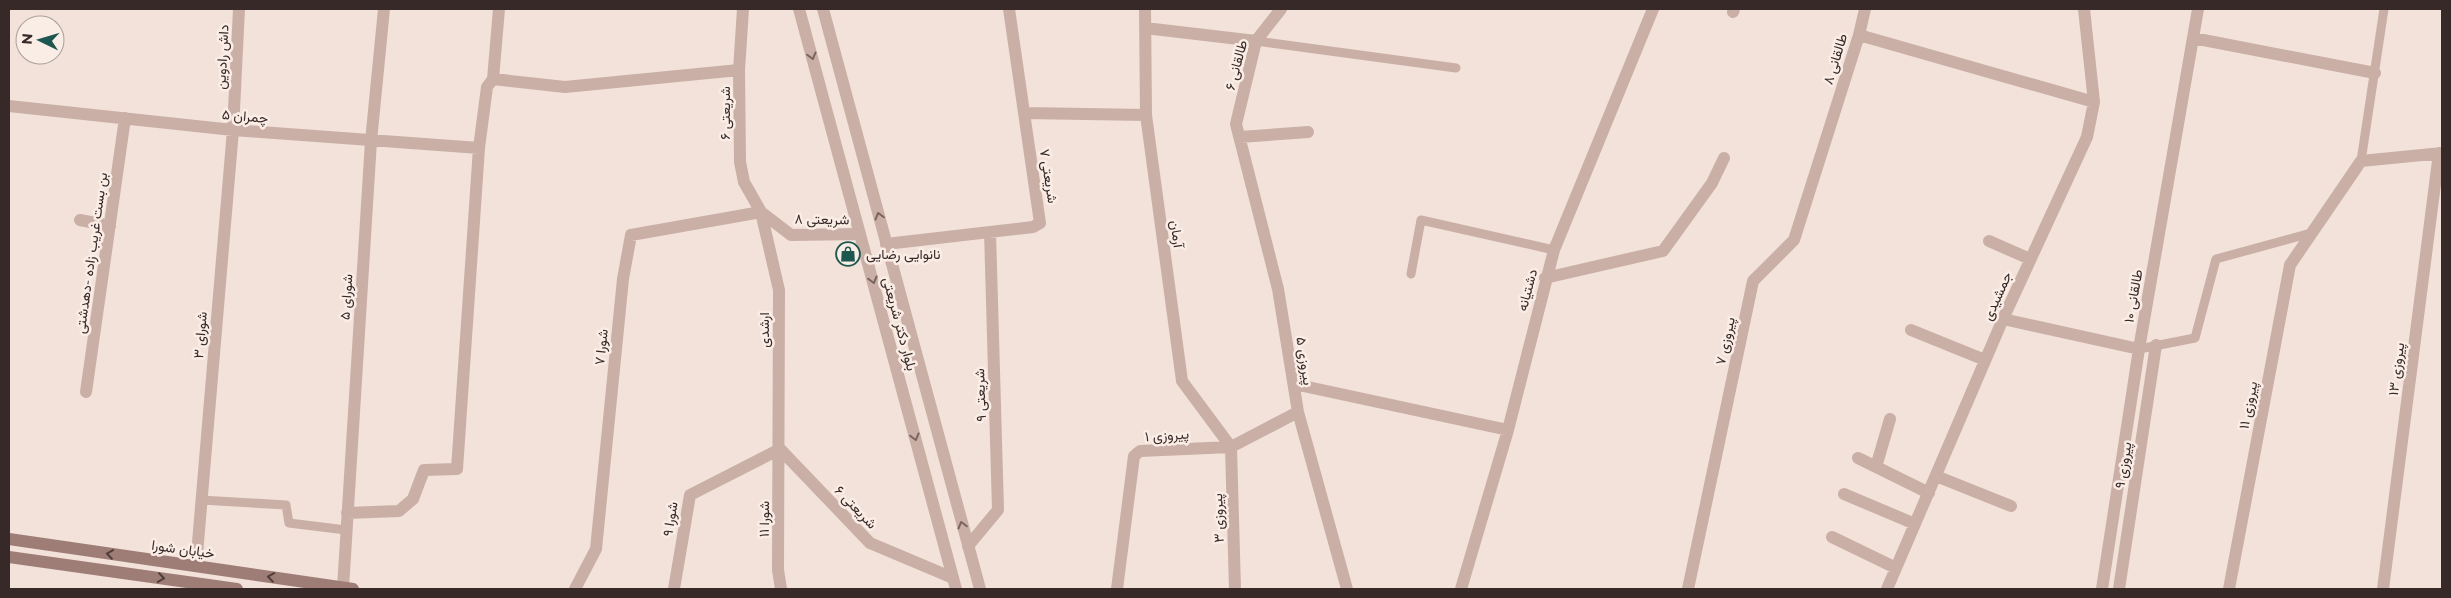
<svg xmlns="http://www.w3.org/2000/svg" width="2451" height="598" font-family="Montserrat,Vazirmatn,sans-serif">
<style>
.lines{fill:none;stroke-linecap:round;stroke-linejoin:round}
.service{stroke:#caafa6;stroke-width:9}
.minor{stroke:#caafa6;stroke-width:12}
.tertiary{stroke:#caafa6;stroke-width:12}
.secondary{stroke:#9e7d77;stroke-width:12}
.oneway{stroke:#796560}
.oneway2{stroke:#503e3b}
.labels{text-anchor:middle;stroke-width:5;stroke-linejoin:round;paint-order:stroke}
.street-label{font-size:14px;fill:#362927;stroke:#faede6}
.poi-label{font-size:14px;fill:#362927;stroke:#faede6;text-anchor:start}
</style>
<rect width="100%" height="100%" fill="#f2e2da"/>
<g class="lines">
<path class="service" d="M1256 41 1456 68
M2361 161 2384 9
M1411 274 1421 220 1554 250
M2139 349 2195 338 2216 259 2311 233
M201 500 286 505 289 523 346 530"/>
<path class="minor" d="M743 9 739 70 740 162 744 182 761 212 779 290 778 570 781 589
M1145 9 1146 115 1182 381 1231 447 1235 589
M1281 9 1256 41 1236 124 1278 289 1298 412 1347 589
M1733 12 1734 9
M1145 28 1256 41
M1859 35 2094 102
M2193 38 2375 73
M493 79 565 87 739 70
M9 106 233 130 479 148
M1024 113 1146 115
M1240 137 1308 132
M761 212 791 235 860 234
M80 220 110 226
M1989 241 2030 259
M886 244 1033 227 1040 223 1009 9
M1545 278 1663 251 1712 183 1724 158
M2003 319 2139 349
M1911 330 1985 360
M1294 384 1508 430
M86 392 125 118
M780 449 870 543 953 578
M1858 458 1929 493
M1876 467 1890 419
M1936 476 2011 506
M1844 494 1915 524
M347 513 399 511 413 499 424 470 457 469 479 148 487 87 493 79 499 9
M1832 537 1896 568
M968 546 998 510 990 232
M196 566 233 130 239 9
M343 588 371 141 384 9
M575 589 596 549 623 279 631 235 761 212
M674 589 690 495 780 449
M1117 589 1134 456 1140 451 1231 447 1298 412
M1461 589 1508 430 1554 250 1653 9
M1688 589 1753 281 1794 240 1859 35 1865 9
M1887 589 2003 319 2087 137 2094 102 2084 9
M2102 589 2139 349 2198 9
M2119 589 2156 345
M2229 589 2290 265 2361 161 2442 153
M2383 589 2439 153"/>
<path class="tertiary" d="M799 9 956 589
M823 9 980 589"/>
<path class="secondary" d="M9 539 353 589
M9 557 237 589"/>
</g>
<defs><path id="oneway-chevron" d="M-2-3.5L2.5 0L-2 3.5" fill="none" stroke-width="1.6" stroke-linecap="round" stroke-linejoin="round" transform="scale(1.25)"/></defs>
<g class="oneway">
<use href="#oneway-chevron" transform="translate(812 56) rotate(75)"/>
<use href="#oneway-chevron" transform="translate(879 216) rotate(-105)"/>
<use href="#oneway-chevron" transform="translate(873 280) rotate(75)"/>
<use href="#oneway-chevron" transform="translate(915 437) rotate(75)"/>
<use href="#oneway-chevron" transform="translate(962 525) rotate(-105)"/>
</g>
<g class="oneway2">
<use href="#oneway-chevron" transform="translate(110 554) rotate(-172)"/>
<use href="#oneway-chevron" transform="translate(271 577) rotate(-172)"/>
<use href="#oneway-chevron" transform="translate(161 578) rotate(8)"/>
</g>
<defs>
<g id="shop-ring" transform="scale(1.25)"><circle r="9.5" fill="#faede6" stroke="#1c5850" stroke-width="1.5"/><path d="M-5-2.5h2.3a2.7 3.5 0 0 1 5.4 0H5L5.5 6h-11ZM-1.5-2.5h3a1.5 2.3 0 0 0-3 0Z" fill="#1c5850"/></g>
</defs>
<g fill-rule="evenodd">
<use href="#shop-ring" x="848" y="254"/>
</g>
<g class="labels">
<g class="street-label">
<text transform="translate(222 57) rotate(-87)" y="5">داش رادوین</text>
<text transform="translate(1835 59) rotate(-73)" y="5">طالقانی ۸</text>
<text transform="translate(1236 65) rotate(-75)" y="5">طالقانی ۶</text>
<text transform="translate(725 113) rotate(-90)" y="5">شریعتی ۶</text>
<text transform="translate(245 116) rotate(5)" y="5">چمران ۵</text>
<text transform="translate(1049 176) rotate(81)" y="5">شریعتی ۷</text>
<text transform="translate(822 219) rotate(1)" y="5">شریعتی ۸</text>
<text transform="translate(1177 234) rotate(82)" y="5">آرمان</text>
<text transform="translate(91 253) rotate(-82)" y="5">بن بست غریب زاده -دهدشتی</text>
<text transform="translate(1527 290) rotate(-75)" y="5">دشتیانه</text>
<text transform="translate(1997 296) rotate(-66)" y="5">جمشیدی</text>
<text transform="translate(2133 296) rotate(-80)" y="5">طالقانی ۱۰</text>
<text transform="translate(346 297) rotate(-86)" y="5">شورای ۵</text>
<text transform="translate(900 324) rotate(75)" y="5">بلوار دکتر شریعتی</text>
<text transform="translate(764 330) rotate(-90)" y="5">ارشدی</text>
<text transform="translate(200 335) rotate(-85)" y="5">شورای ۳</text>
<text transform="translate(1725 341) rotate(-78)" y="5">پیروزی ۷</text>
<text transform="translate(601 347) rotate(-84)" y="5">شورا ۷</text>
<text transform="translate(1305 361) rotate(81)" y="5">پیروزی ۵</text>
<text transform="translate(2396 369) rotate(-83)" y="5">پیروزی ۱۳</text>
<text transform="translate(980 395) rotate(-92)" y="5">شریعتی ۹</text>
<text transform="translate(2248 405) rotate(-79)" y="5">پیروزی ۱۱</text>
<text transform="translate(1167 435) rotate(-4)" y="5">پیروزی ۱</text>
<text transform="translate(2123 465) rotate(-81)" y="5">پیروزی ۹</text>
<text transform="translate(856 507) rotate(46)" y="5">شریعتی ۶</text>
<text transform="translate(1218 518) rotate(-92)" y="5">پیروزی ۳</text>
<text transform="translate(670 519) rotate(-81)" y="5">شورا ۹</text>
<text transform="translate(764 519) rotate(-89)" y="5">شورا ۱۱</text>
<text transform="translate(183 549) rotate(8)" y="5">خیابان شورا</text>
</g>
<g class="poi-label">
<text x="866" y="259">نانوایی رضایی</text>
</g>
</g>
<rect width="2451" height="598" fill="none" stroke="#362927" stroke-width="20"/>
<g transform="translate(40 40) rotate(275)"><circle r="24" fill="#faede6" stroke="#ac9f9a"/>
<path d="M0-4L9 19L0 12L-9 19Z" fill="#1c5850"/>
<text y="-8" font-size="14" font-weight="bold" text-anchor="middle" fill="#362927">N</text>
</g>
</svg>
